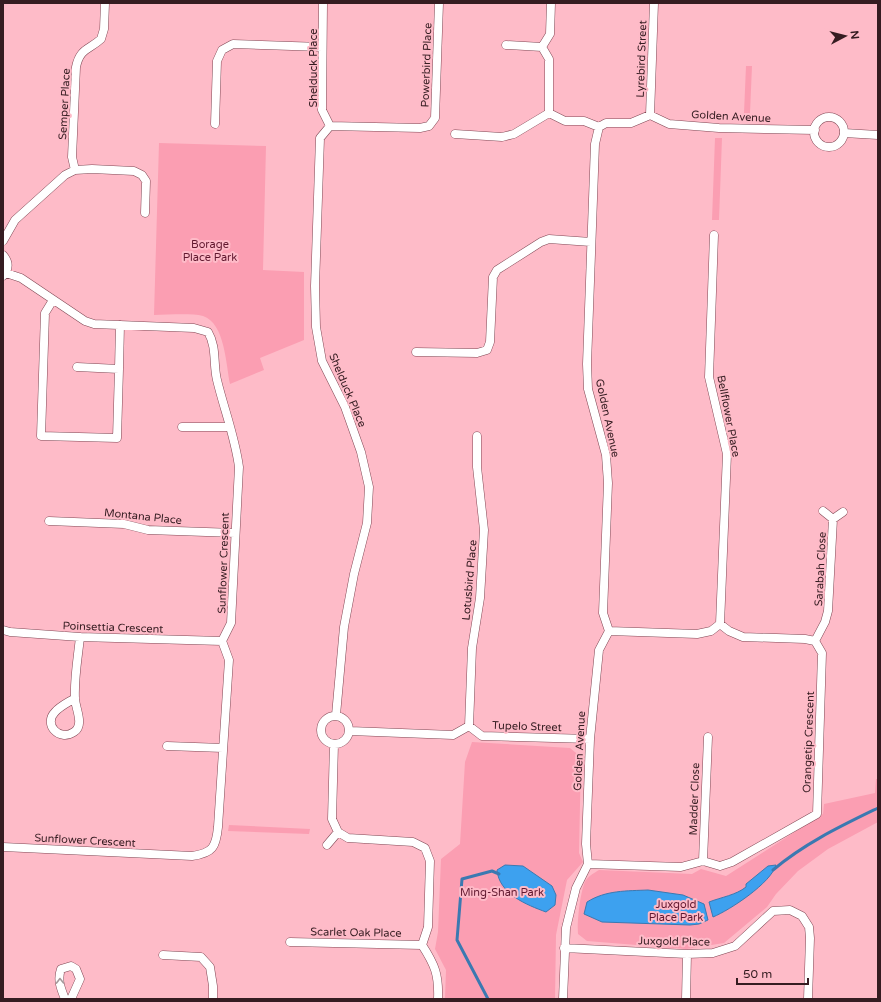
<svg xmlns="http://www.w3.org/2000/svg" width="881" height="1002" font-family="'Varela Round',sans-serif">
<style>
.green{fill:#fb9eb2}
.water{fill:#3da1ef;stroke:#3b79b1}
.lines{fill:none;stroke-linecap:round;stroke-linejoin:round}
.stream{stroke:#3b79b1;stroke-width:3}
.street-casing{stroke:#804754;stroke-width:9}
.street{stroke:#fff;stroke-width:8}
.oneway{stroke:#a4999b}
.labels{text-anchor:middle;stroke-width:4;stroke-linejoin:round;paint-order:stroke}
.street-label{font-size:11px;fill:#351c21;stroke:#febbc8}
.park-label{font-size:11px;fill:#61182f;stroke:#febbc8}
</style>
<rect width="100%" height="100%" fill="#febbc8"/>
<path class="green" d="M746 66H752L750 113H744Z
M715 138H722L719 220H712Z
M159 143 266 146 263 270 304 272V340L260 358 264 370 230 384C226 365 225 323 203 316 190 313 168 315 154 315Z
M472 742 570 748 581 757 579 853 583 862 567 880 556 935 555 999H445L446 970 435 949 438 932 441 859 460 844 465 762Z
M876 779H878V822L828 849 798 871 776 894 767 907 724 943 686 949 587 941 578 934C577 923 580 890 586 880 590 875 594 873 599 870L692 874 701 869 726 876 823 814 824 804 875 793Z
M229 825 310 829 309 834 228 831Z"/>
<path class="water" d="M505 865 523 866 552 886 556 895 555 905 546 912C527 905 499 894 497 870Z
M776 865C771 883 730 910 713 917L709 902C722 897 736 895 746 887V884L768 866Z
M648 890 683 895 704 904 708 920 699 924 690 925 602 922 584 914 587 902C606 890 627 891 648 890Z"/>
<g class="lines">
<path class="stream" d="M773 870C805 843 841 826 878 808
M488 999 457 940 462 879 492 871 499 874"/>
<g class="street-casing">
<path id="street" d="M323 3 322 110 330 126 320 138 315 286 316 327 322 361 345 407 361 452 369 487 367 523 354 574 344 627 336 715
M506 45 542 47
M549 113V59L542 47 550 34 551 3
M650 115 654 3
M814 132a15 15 0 1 1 30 0a15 15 0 1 1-30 0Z
M215 124 217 61 222 50 233 44 322 47
M330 126 420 128 429 126 435 118 439 3
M844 133 878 135
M455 134 502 137 514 134 549 113 565 121H584L599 127
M75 170 72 157 76 67C80 48 89 50 101 39L104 29 105 3
M714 235 709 377 727 454 720 624
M3 241 15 220 65 175 75 170 92 169 134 171 142 175 146 181 145 213
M3 255C9 262 9 269 3 276
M53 300 45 313 41 436 117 438 119 369 77 367
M416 352 477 353 487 350 490 342 493 277 497 270 541 242 549 239 591 242
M119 369 120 325
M182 427H230
M823 511 833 519 843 512
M49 521 124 524 148 530 235 533
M3 630 10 632 80 637 222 641
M815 641 825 622 828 611 833 519
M75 698C69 702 60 706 55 712 43 724 59 742 74 732 85 725 75 708 75 698 74 678 78 657 80 637
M321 730a14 14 0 1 1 28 0a14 14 0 1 1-28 0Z
M469 726 472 648 480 598 484 530 477 467V436
M350 731 453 735 469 726 482 736 590 739
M334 744 332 819 338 832 348 838 413 842 425 848 430 861 428 927 422 945C435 965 439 975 438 999
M167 746 223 748
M327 845 338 832
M3 847 192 856C213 853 216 847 218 827L229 660 222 641 231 623 239 467C235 437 224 409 217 380 213 364 217 347 208 332L194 328 94 324 85 321 21 278 6 273
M703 861 708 737
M588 864 681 867 703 861 720 866 732 862 817 814 822 653 815 641 805 639 743 637 729 631 720 624 711 631 697 634 609 631
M290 942 422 945
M564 948 687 954 713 953 735 946 773 911 790 910 802 916 809 927 810 938 808 999
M163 955 201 957 210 967 213 986V999
M65 999C61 989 57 980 61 969L71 966 76 969 80 979 71 999
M563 999 566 928 576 888 588 864 586 844 590 739 599 650 609 631 603 613 608 483 606 455 588 389 587 364 595 144 599 127 606 123H631L650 115 669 124 719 128 815 130
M686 999 687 954"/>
</g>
<use href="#street" class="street"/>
</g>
<defs><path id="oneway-chevron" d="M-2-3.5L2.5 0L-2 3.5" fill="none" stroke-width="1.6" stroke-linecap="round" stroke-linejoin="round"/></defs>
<use class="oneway" href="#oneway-chevron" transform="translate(60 981) rotate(-91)"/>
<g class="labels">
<g class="street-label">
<text transform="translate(641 59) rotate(-88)" y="4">Lyrebird Street</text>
<text transform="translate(426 65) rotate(-88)" y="4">Powerbird Place</text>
<text transform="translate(313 68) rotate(-90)" y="4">Shelduck Place</text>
<text transform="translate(64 104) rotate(-87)" y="4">Semper Place</text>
<text transform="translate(731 116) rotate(3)" y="4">Golden Avenue</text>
<text transform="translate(348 390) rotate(67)" y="4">Shelduck Place</text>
<text transform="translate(729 416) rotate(79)" y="4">Bellflower Place</text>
<text transform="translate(608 418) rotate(78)" y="4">Golden Avenue</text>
<text transform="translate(143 516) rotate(6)" y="4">Montana Place</text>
<text transform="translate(223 563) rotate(-88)" y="4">Sunflower Crescent</text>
<text transform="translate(820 569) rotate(-87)" y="4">Sarabah Close</text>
<text transform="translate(469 580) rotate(-85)" y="4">Lotusbird Place</text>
<text transform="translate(113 627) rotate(2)" y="4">Poinsettia Crescent</text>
<text transform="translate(527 726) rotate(2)" y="4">Tupelo Street</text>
<text transform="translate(808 742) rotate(-88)" y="4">Orangetip Crescent</text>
<text transform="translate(579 751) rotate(-87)" y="4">Golden Avenue</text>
<text transform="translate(694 799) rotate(-88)" y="4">Madder Close</text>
<text transform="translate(85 840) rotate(3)" y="4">Sunflower Crescent</text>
<text transform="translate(356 932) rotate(1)" y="4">Scarlet Oak Place</text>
<text transform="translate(674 941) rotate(1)" y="4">Juxgold Place</text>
</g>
<g class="park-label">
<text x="210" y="248">Borage<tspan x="210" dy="13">Place Park</tspan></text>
<text x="502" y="896">Ming-Shan Park</text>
<text x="676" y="908">Juxgold<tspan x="676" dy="13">Place Park</tspan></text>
</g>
</g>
<rect width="881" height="1002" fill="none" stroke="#351c21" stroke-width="8"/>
<g transform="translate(845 36) rotate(83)" stroke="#febbc8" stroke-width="3" paint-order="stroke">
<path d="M0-3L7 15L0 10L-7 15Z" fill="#351c21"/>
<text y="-6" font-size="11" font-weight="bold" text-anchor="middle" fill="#351c21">N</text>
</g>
<path d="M737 978v6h71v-6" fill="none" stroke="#351c21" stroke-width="2"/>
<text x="743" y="978" font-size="12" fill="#351c21" stroke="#febbc8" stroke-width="3" paint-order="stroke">50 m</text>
</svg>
